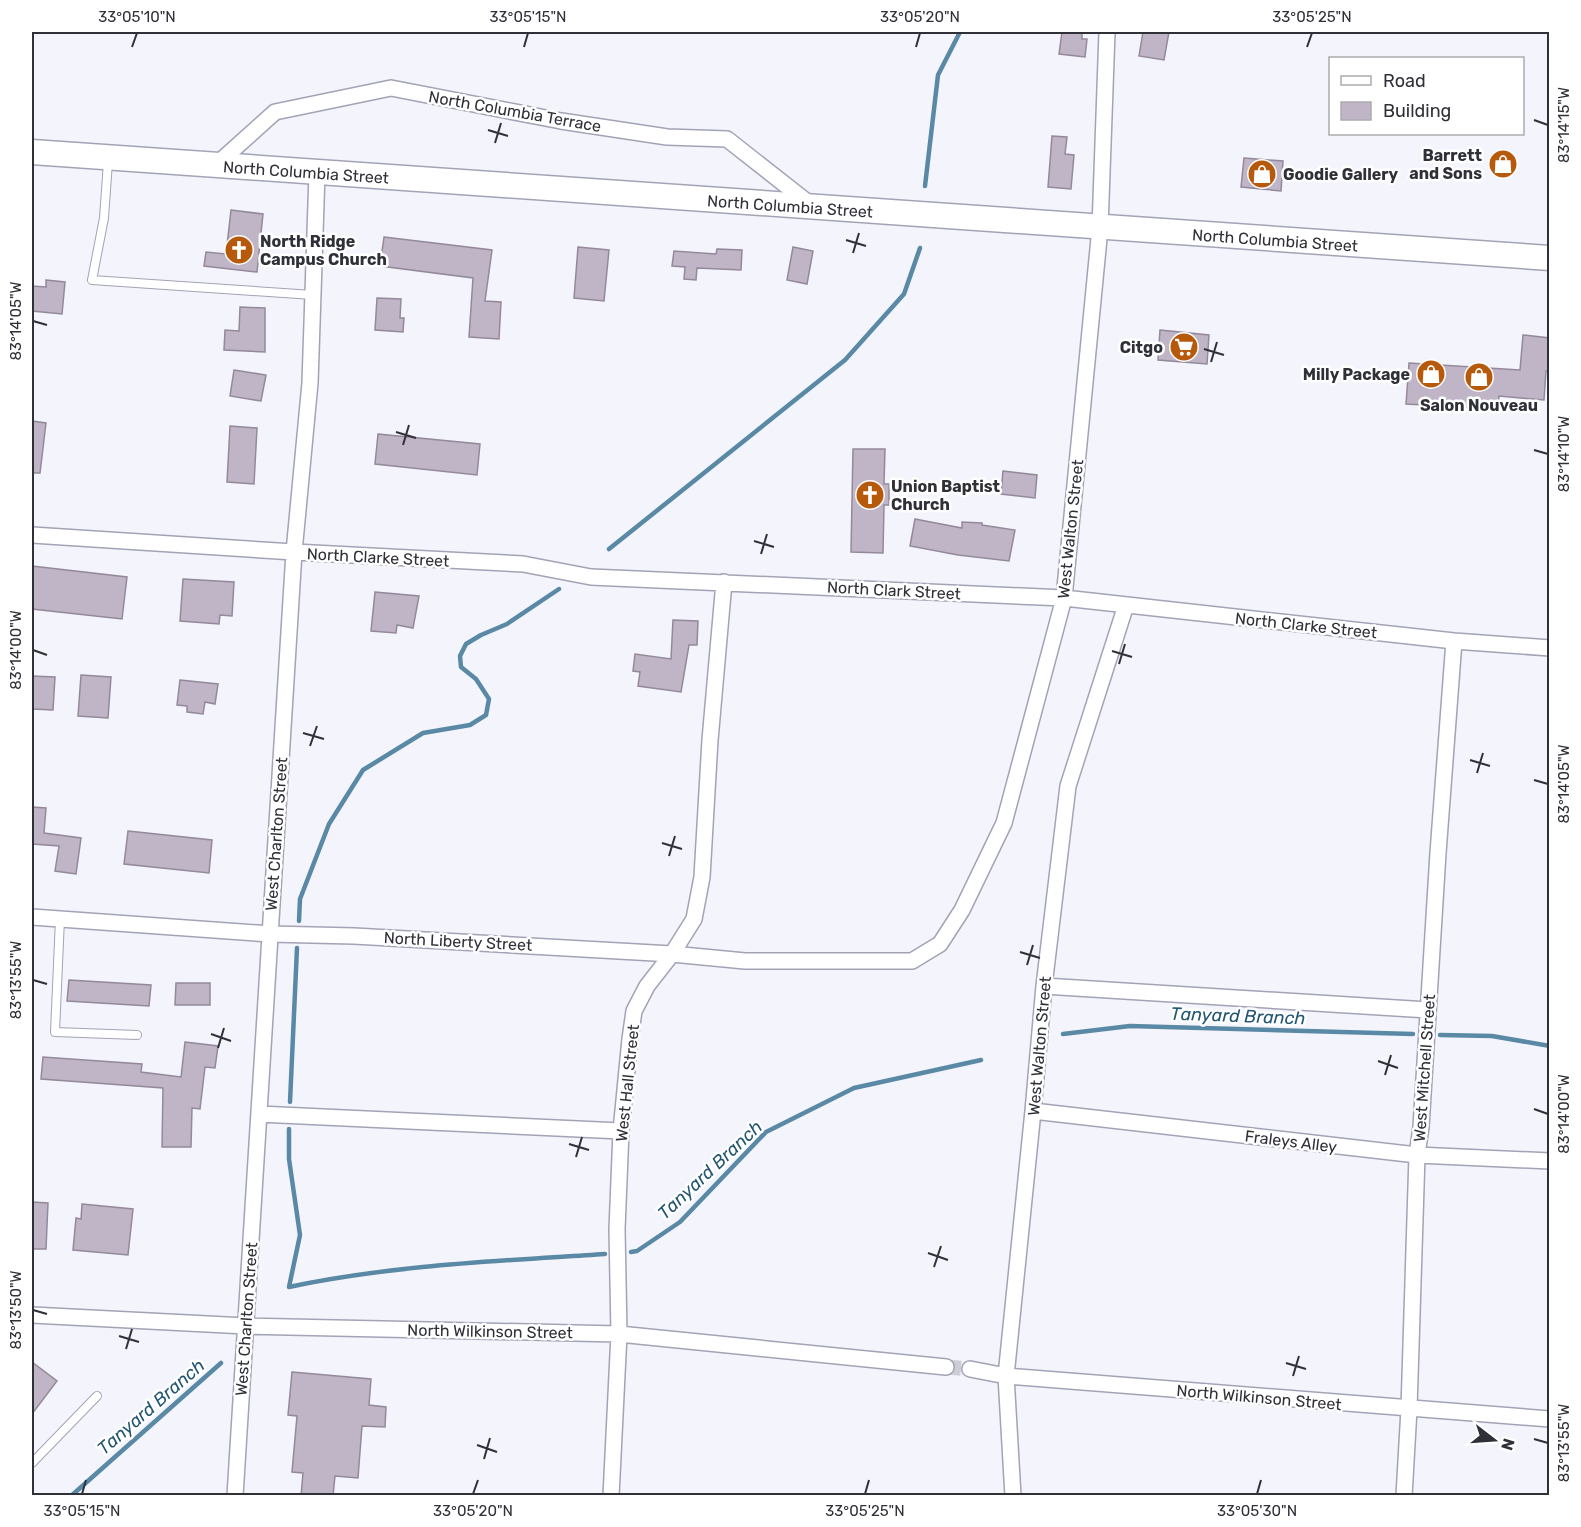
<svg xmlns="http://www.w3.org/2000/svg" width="1581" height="1527" font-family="Rubik,sans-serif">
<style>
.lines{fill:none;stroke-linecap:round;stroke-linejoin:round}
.stream{stroke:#5a89a6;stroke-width:4.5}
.building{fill:#bfb5c7;stroke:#93899b;stroke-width:1.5}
.minor-tunnel{stroke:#cdcdd5;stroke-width:15;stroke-dasharray:15 8;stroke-linecap:butt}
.service-casing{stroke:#a2a3b6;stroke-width:10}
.minor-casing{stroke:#a2a3b6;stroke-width:18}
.primary-casing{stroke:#a2a3b6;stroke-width:27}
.service{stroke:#fff;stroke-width:8}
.minor{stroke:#fff;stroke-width:15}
.primary{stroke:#fff;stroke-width:24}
.ticks{fill:none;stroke:#2f3038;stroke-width:2}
.labels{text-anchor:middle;stroke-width:5;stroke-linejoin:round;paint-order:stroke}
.street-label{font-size:16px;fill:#2f3038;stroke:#fff}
.poi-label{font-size:16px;font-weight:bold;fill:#2f3038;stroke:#fff;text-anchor:end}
.water-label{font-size:18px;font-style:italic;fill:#235671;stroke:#fff}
.neatline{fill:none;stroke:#2f3038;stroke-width:2}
.ticks-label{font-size:15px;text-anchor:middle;fill:#2f3038}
</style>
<rect width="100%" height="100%" fill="#f4f4fc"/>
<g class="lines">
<path class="stream" d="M925 186 938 75 960 32
M609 549 845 360 904 294 920 248
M299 921 300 899 329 824 363 770 423 733 470 725 486 715 489 699 476 679 461 667 460 656 466 644 481 635 507 624 559 589
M1063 1034 1130 1026 1413 1034
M1440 1035 1492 1036 1550 1046
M290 1102 297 948
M289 1129V1159L300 1235 289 1287C392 1265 500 1261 605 1254
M631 1252 637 1251 680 1222 766 1132 854 1088 981 1060
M71 1496 221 1363"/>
</g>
<path class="building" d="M1062 32H1082V39H1087L1085 57 1059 54Z
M1143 32H1169L1164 60 1139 56Z
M1052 136 1067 137 1065 154 1074 155 1071 189 1048 187Z
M1244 158 1283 161 1281 191 1241 187Z
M231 210 263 214 257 272 204 266 206 252 226 254Z
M384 237 492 250 485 301 501 302 499 339 469 337 473 278 380 266Z
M578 247 609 250 604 301 574 298Z
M793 247 813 251 807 284 787 280Z
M717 249 742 250 741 270 697 268 696 280 684 279 685 267 672 266 674 251 716 254Z
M46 280 65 282 62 314 32 311V286L46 287Z
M377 298 401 299 400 318H404L403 332 375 330Z
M240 307 265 308V352L224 350 225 330 239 331Z
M1160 330 1209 335 1207 364 1158 360Z
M1523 335 1550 338V371H1546L1544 400 1499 396 1498 409 1406 404 1409 363 1520 370Z
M234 370 266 375 261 401 230 396Z
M32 421 46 423 40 473H32Z
M230 426 257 428 254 484 227 482Z
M378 434 480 444 477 475 375 464Z
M853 449H885L884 484H889V505H884L883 553 851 552Z
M1003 471 1037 475 1035 498 1001 494Z
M915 519 962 528V522L982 523V525L1015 530 1009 561 958 555 910 546Z
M32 566 127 577 122 619 32 609Z
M183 579 234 582 232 616 220 615 219 624 180 621Z
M375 592 419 596 413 628 397 625 396 633 371 631Z
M673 620 698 621 697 645H689L681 692 638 686 640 672 633 671 635 654 671 659Z
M81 675 111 677 108 718 78 716Z
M32 676 55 677 53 710 32 709Z
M180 680 218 684 215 704 205 702 203 714 187 712V706L177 705Z
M32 807 46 808 44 833 81 838 76 874 55 871 59 846 32 844Z
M128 831 212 840 209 873 124 864Z
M69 980 151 985 149 1006 67 1001Z
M176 983H210V1005H175Z
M185 1042 218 1046 215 1068 205 1067 200 1109 192 1108 191 1147H162L163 1088 41 1079 43 1057 142 1064 141 1072 181 1077Z
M32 1202 48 1203 46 1249H32Z
M82 1204 133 1209 128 1255 73 1250 76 1218 81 1219Z
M32 1362 57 1381 32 1414Z
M292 1372 371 1379 369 1405 386 1407 385 1427 362 1426 358 1478 335 1476 333 1496H301L303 1473 292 1472 297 1416 288 1415Z"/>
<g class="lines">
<path class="minor-tunnel" d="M946 1367 970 1369"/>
<g class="service-casing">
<path id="service" d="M108 162 104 218 92 280 313 295
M60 919 55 1032 137 1035
M32 1463 97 1396"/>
</g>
<g class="minor-casing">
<path id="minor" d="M216 165 275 112 391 88 561 121 667 137 727 139 811 205
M32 535 294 552 523 564 591 577 1064 598 1454 641 1550 648
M32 917 270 934 354 936 672 954 745 961H912L940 944 962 910 1004 823 1064 598 1100 228 1107 32
M1044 986 1428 1010
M1033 1111 1417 1155 1550 1161
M259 1114 621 1131
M32 1315 246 1326 619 1334 946 1367
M970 1369 1006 1376 1550 1419
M235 1496 294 552 310 383 317 173
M611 1496 619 1334 617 1229 621 1131 630 1039 634 1011 647 986 672 954 694 919 702 877 710 740 724 582
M1013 1496 1006 1376 1033 1111 1044 986 1068 786 1126 605
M1404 1496 1409 1409 1417 1155 1421 1127 1438 853 1454 641"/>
</g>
<g class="primary-casing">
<path id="primary" d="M32 152 1550 258"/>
</g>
<use href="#service" class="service"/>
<use href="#minor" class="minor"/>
<use href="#primary" class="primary"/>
</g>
<path class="ticks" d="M132 47 137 33M524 47 528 33M916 47 920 33M1307 47 1312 33M1534 120 1548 125M488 130 508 136M495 143 501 123M846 240 866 246M853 253 859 233M33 321 47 325M1204 349 1224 355M1211 362 1217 342M396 432 416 438M403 445 409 425M1534 450 1548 454M754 541 774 547M761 554 767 534M33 650 47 655M1112 651 1132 657M1119 664 1125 644M303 733 324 739M310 746 317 726M1470 760 1490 766M1477 773 1483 753M1534 780 1548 784M662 843 682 849M669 856 675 836M1020 952 1040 958M1027 965 1033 945M33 980 47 984M211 1034 231 1041M218 1048 224 1028M1378 1061 1398 1068M1385 1075 1391 1055M1534 1109 1548 1114M569 1144 589 1150M576 1157 582 1137M928 1253 948 1260M934 1267 941 1246M33 1310 47 1314M119 1336 139 1342M126 1349 132 1329M1286 1363 1306 1369M1293 1376 1299 1356M1534 1439 1548 1443M477 1445 497 1452M484 1459 490 1438M82 1494 86 1480M473 1494 478 1480M865 1494 869 1480M1257 1494 1261 1480"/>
<defs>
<g id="shop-disc" transform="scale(1.5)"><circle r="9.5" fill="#b7590b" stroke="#fff"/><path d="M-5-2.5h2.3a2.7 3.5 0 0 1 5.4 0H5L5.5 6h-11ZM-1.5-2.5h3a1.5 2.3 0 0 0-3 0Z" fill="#fff"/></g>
<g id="church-disc" transform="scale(1.5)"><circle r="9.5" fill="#b7590b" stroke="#fff"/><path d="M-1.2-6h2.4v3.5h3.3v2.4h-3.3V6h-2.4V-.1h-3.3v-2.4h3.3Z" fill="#fff"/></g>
<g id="supermarket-disc" transform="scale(1.5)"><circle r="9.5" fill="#b7590b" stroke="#fff"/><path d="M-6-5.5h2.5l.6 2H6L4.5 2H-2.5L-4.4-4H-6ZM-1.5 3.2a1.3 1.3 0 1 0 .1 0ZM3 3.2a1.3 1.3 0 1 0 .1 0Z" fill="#fff"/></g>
</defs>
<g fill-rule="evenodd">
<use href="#shop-disc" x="1503" y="164"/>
<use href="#shop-disc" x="1262" y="174"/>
<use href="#church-disc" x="239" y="250"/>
<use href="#supermarket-disc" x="1184" y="347"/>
<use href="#shop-disc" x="1431" y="374"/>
<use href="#shop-disc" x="1479" y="377"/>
<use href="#church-disc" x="870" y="495"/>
</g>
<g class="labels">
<g class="street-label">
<text transform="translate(515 111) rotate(10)" y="6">North Columbia Terrace</text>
<text transform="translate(306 172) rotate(4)" y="6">North Columbia Street</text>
<text transform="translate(790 206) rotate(4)" y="6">North Columbia Street</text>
<text transform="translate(1275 240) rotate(4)" y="6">North Columbia Street</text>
<text transform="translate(1070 529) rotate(-84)" y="6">West Walton Street</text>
<text transform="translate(378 557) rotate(3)" y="6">North Clarke Street</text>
<text transform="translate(894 590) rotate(3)" y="6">North Clark Street</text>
<text transform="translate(1306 625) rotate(6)" y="6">North Clarke Street</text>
<text transform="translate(276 834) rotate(-86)" y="6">West Charlton Street</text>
<text transform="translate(458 941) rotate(3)" y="6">North Liberty Street</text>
<text transform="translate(1039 1046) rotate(-85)" y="6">West Walton Street</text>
<text transform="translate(1424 1068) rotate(-86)" y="6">West Mitchell Street</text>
<text transform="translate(627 1083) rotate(-84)" y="6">West Hall Street</text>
<text transform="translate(1291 1141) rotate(7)" y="6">Fraleys Alley</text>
<text transform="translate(246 1319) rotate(-86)" y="6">West Charlton Street</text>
<text transform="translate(490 1331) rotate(1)" y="6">North Wilkinson Street</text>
<text transform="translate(1259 1397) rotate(5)" y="6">North Wilkinson Street</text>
</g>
<g class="poi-label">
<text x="1482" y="161">Barrett<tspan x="1482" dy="18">and Sons</tspan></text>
<text x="1283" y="180" text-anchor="start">Goodie Gallery</text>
<text x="260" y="247" text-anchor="start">North Ridge<tspan x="260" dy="18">Campus Church</tspan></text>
<text x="1163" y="353">Citgo</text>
<text x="1410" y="380">Milly Package</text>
<text x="1479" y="411" text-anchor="middle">Salon Nouveau</text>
<text x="891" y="492" text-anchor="start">Union Baptist<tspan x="891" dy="18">Church</tspan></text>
</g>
<g class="water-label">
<text transform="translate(1238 1016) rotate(2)" y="6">Tanyard Branch</text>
<text transform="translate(710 1170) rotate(-43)" y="6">Tanyard Branch</text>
<text transform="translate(151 1407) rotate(-41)" y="6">Tanyard Branch</text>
</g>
</g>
<rect width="1581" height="1527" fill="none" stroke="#ffffff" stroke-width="66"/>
<rect x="1329" y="57" width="195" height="78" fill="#ffffff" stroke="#acacaf" stroke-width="1.5"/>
<rect x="1341" y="76" width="30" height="9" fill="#ffffff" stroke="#acacaf" stroke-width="1.5"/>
<text x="1383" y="87" font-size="18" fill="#2f3038">Road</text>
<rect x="1341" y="102" width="30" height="18" fill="#bfb5c7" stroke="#acacaf" stroke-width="1.5"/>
<text x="1383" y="117" font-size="18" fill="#2f3038">Building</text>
<g transform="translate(1494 1440) rotate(107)" stroke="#ffffff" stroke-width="4.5" paint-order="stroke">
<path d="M0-4.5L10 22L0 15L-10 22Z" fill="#2f3038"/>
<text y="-9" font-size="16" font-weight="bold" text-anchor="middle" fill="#2f3038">N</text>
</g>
<rect x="33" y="33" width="1515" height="1461" class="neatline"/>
<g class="ticks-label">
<text x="137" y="22">33°05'10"N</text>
<text x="528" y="22">33°05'15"N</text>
<text x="920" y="22">33°05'20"N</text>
<text x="1312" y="22">33°05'25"N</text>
<text transform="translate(1564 125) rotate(-90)" y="5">83°14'15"W</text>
<text transform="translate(16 321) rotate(-90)" y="5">83°14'05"W</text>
<text transform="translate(1564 454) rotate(-90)" y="5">83°14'10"W</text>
<text transform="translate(16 650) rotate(-90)" y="5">83°14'00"W</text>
<text transform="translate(1564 784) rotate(-90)" y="5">83°14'05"W</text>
<text transform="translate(16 980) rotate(-90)" y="5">83°13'55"W</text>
<text transform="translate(1564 1114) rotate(-90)" y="5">83°14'00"W</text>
<text transform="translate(16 1310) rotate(-90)" y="5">83°13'50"W</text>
<text transform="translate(1564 1443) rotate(-90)" y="5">83°13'55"W</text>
<text x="82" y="1516">33°05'15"N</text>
<text x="473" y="1516">33°05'20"N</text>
<text x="865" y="1516">33°05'25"N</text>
<text x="1257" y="1516">33°05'30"N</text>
</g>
</svg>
